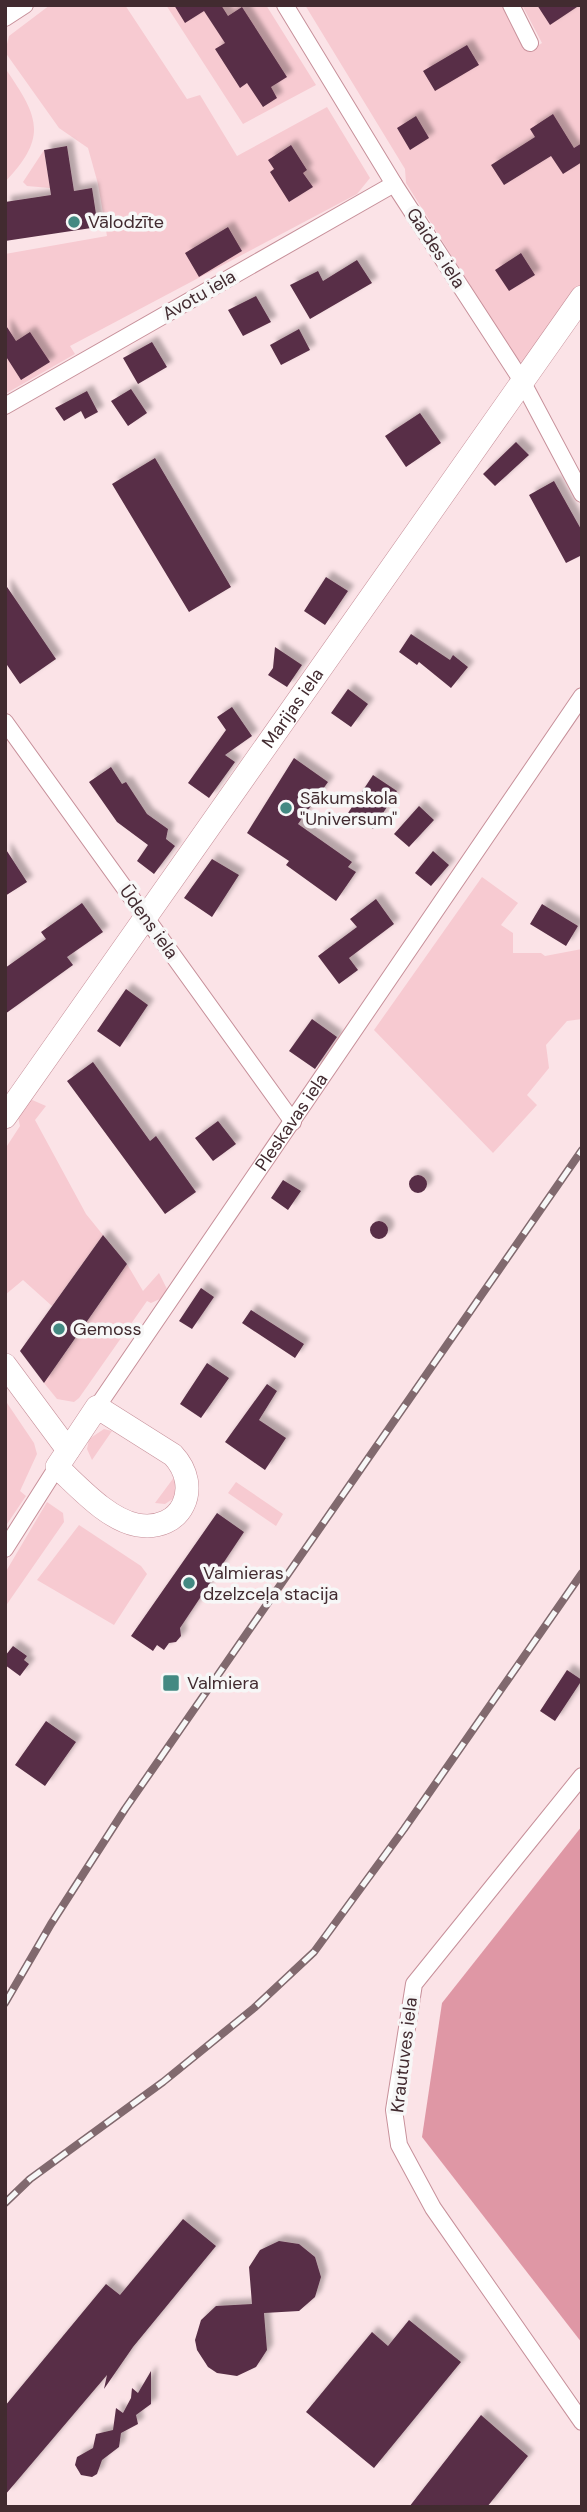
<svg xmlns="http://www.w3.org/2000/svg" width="587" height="2512" font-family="'DM Sans',sans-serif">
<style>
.green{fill:#f7cad1}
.forest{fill:#df97a5}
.building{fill:#582f46;filter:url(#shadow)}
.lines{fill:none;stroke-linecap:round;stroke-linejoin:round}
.street-casing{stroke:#c7909a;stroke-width:18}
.secondary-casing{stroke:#c7909a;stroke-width:24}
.street{stroke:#fff;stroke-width:16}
.secondary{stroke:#fff;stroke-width:23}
.rail-casing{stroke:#81696e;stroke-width:8}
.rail{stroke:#f7f7f7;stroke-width:5;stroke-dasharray:16;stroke-linecap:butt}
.poi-dot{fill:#438982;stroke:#f7f7f7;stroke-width:2.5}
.labels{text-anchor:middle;stroke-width:7;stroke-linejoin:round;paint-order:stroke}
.poi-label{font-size:18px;fill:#422b30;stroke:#f7f7f7;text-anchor:start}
.street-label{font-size:18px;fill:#422b30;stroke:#f7f7f7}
</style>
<defs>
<filter id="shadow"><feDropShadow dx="6" dy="-6" stdDeviation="2" flood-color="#0004"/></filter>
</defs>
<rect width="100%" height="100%" fill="#fbe3e7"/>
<path class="green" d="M50 5H125L187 99 200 95 237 156 327 107 370 178 357 194 70 346 75 354 5 394V254L107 236 98 184 88 148 59 128 5 52 9 36Z
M166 5H266L316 85 243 124Z
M305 5H501L529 51 542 43 522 5H582V282L528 360 521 362 510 349 406 183 405 169Z
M5 68C38 116 49 136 5 182Z
M44 150 50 188 27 186 23 182Z
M482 877 518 903 501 925 513 933V953H541L545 956 582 949V1019L567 1021 546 1045 549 1068 527 1095 537 1105 493 1153 374 1030Z
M30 1099 46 1106 35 1120 86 1214 103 1235 52 1306 23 1280 5 1295V1149L20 1126 17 1112Z
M127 1264 143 1291 159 1273 167 1289 162 1298 151 1303 147 1301 79 1398 74 1402 57 1399 44 1383Z
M5 1400 34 1443 37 1454 20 1491 26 1496 5 1527Z
M104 1429 112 1431 92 1460 87 1449 89 1439Z
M175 1476 178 1483 174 1498 165 1504 155 1503Z
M236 1482 283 1514 276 1526 228 1493Z
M47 1502 63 1513 64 1522 5 1607V1573Z
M79 1525 141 1566 147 1574 114 1625 37 1580Z"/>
<path class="forest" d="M582 1826V2343L422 2137 442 2003Z"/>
<path class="building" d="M174 5H221L228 16 242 7 287 77 271 87 277 98 263 107 247 83 240 88 215 49 225 43 204 11 185 23Z
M537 5H580L550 25Z
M467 45 479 65 435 91 423 71Z
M553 114 574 148 582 143V162L563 174 551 156 504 185 491 165 535 137 530 129Z
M416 116 429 138 410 150 397 128Z
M291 145 307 170 303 173 313 187 289 202 270 172 274 169 268 160Z
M67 146 74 191 92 188 98 227 5 241V202L51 195 44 150Z
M228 227 242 251 199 277 185 253Z
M521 253 535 275 509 291 495 270Z
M357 260 372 283 310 319 290 285 318 271 323 281Z
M256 296 271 322 243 336 228 310Z
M5 324 16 341 30 332 50 362 21 380 5 355Z
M299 329 310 350 281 365 270 345Z
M152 342 167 367 138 384 123 358Z
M131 389 147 413 128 426 111 401Z
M87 391 98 412 85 419 81 411 64 421 55 408Z
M420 413 441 443 406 467 385 436Z
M516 442 529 455 495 486 483 474Z
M155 458 231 587 189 612 112 484Z
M554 481 582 531V555L566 563 529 495Z
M326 577 348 591 325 625 304 611Z
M5 584 56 659 20 684 5 662Z
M411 634 450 660 453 655 468 667 451 688 419 662 417 665 399 652Z
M275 647 302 665 287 687 268 675 273 668Z
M348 689 368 704 351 727 331 713Z
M232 707 252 736 225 755 235 762 209 798 188 783 226 730 217 717Z
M294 758 328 782 298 824 352 862 348 867 356 872 336 901 286 865 289 861 247 833Z
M111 767 122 784 126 782 147 814 168 829 166 839 175 846 154 874 137 861 148 845 117 822 89 782Z
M373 775 397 791 373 829 348 813Z
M419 806 434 820 409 847 394 834Z
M5 848 27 882 5 896Z
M433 851 449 865 431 886 415 873Z
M212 859 239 875 212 917 184 898Z
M376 899 394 924 349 958 358 970 339 984 318 956 357 927 350 919Z
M82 903 103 932 67 957 73 965 5 1014V968L46 939 41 932Z
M542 904 578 926 566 946 530 924Z
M126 989 148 1005 120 1047 97 1031Z
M312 1019 337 1037 315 1069 289 1051Z
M93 1062 150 1141 156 1136 196 1192 165 1214 67 1081Z
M218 1121 236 1144 213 1161 195 1138Z
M409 1184a9 9 0 1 1 18 0a9 9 0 1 1-18 0Z
M283 1180 301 1191 288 1210 271 1198Z
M370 1230a9 9 0 1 1 18 0a9 9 0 1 1-18 0Z
M103 1235 127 1264 44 1383 20 1351Z
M201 1288 214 1297 192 1329 179 1321Z
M251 1310 304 1344 295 1358 242 1323Z
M207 1363 229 1378 201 1418 180 1404Z
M267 1384 277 1391 259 1420 286 1438 265 1470 225 1442Z
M217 1513 244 1532 180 1628 181 1636 176 1642 169 1643 164 1650 157 1645 153 1651 131 1636Z
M13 1646 27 1656 24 1660 29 1664 20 1676 5 1665V1656Z
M567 1670 582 1680 555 1721 540 1711Z
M46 1721 76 1742 45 1786 15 1765Z
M183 2219 216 2246 133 2347 104 2389 107 2375 5 2495V2406L106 2284 120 2295Z
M279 2241 299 2244 315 2257 321 2277 315 2297 299 2311 264 2313 267 2350 256 2367 237 2376 217 2373 208 2367 197 2350 195 2340 201 2320 216 2306 252 2304 249 2267 260 2250Z
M409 2320 461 2362 374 2468 306 2412 372 2332 388 2346Z
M151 2371V2404L136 2415 138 2424 121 2433 119 2447 102 2460 97 2474 92 2477 81 2475 75 2465 77 2457 93 2448 96 2434 113 2430 116 2408 123 2413 131 2398 132 2388 138 2393Z
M481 2415 528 2456 487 2507H409Z"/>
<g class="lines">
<g class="street-casing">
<g id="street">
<path d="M285 5 394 184 522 381 582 494"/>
<path d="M511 5 530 43"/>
<path d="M5 18 25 5"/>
<path d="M5 406 394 184"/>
<path d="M5 722 293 1122"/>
<path id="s1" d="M97 1407 582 696"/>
<path d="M5 1549 57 1467"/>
<path d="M582 1776 414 1984 394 2110 399 2145 433 2208 582 2422"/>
</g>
</g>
<g class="secondary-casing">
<g id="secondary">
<path id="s2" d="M5 1117 582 297"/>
<path d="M5 1365 68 1450"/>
<path d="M97 1407 173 1455C203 1487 182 1533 137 1525 107 1519 79 1487 57 1467Z"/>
</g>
</g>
<use href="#street" class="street"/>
<use href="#secondary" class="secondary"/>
<g class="rail-casing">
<path id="rail" d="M5 2003 51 1924 125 1809 582 1150
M5 2203 30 2179 163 2082 254 2008 314 1952 404 1829 582 1573"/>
</g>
<use href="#rail" class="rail"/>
</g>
<g class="poi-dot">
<circle cx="74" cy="222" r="7"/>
<circle cx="286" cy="808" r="7"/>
<circle cx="59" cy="1329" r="7"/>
<circle cx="189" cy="1583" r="7"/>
<rect x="162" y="1674" width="18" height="18" rx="3.5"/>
</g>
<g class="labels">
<g class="poi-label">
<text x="88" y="228">Vālodzīte</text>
<text x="300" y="804">Sākumskola<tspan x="300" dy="21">"Universum"</tspan></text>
<text x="73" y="1335">Gemoss</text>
<text x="203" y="1579">Valmieras<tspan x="203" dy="21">dzelzceļa stacija</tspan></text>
<text x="187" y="1689">Valmiera</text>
</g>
<g class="street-label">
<text transform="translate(436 248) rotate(57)" y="6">Gaides iela</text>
<text transform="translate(199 295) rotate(-30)" y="6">Avotu iela</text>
<text dy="6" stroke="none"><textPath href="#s2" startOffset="500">Marijas iela</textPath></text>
<text transform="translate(149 922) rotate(54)" y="6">Ūdens iela</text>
<text dy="6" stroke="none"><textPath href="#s1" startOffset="345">Pleskavas iela</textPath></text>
<text transform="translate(404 2055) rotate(-83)" y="6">Krautuves iela</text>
</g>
</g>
<rect width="587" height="2512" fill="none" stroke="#422b30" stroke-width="14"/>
</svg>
